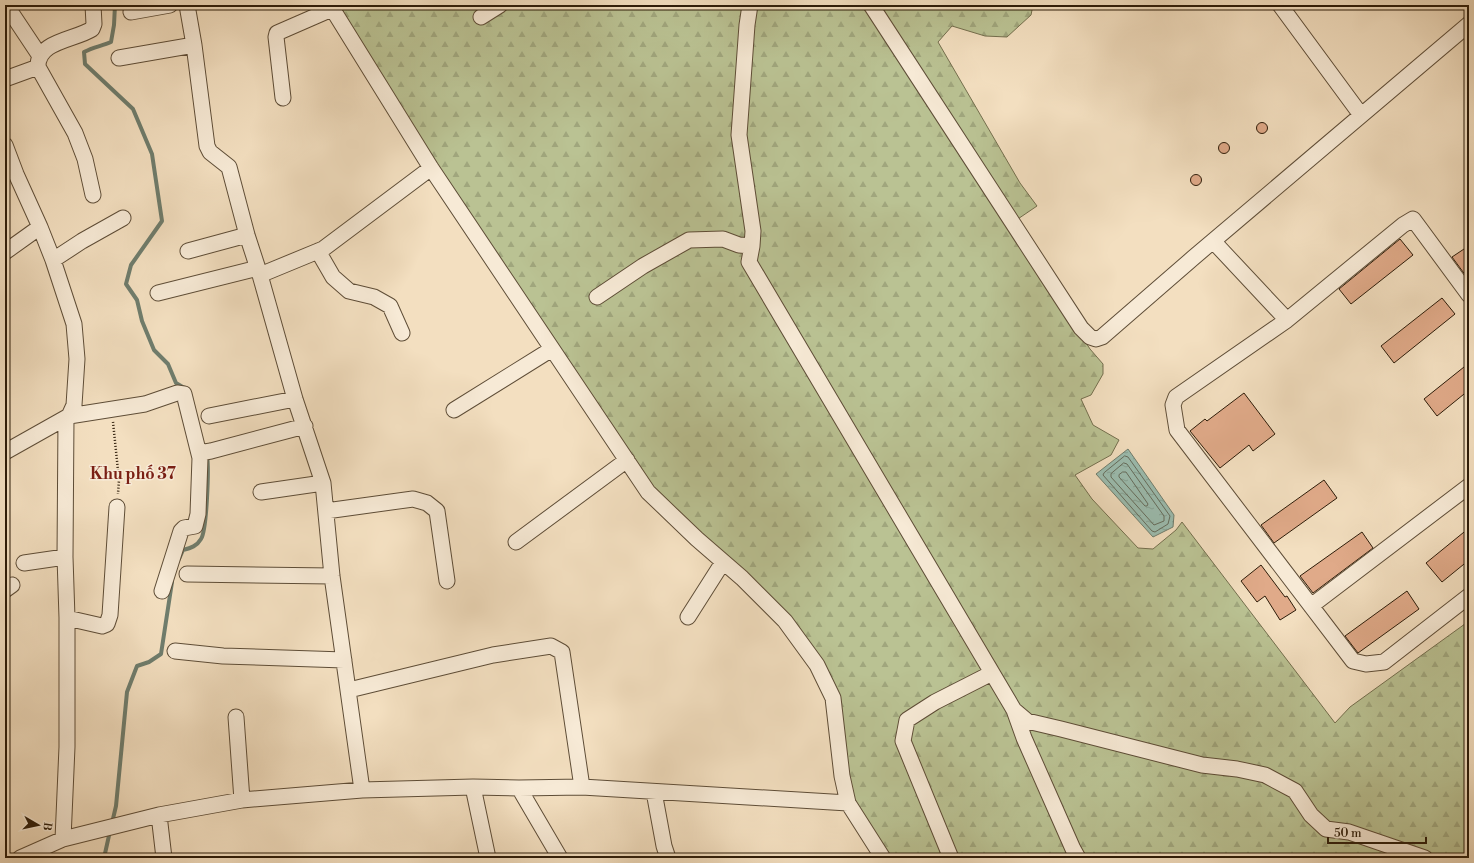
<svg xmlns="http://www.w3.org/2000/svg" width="1474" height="863" font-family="'Libre Bodoni',serif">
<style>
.forest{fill:url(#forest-firs);stroke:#746f4e}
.water{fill:url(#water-ripples);stroke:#6f7d6d}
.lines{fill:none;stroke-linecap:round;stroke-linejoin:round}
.shore{stroke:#646c5c;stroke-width:1}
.stream{stroke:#6f7d6d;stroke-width:4}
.building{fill:#e0aa89;stroke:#2d1c09}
.minor-casing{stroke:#5e4d37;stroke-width:17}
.path{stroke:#2d1c09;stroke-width:2.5;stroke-dasharray:1 2;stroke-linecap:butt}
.minor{stroke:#f7ead6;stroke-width:15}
.labels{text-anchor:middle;stroke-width:3;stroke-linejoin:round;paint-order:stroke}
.quarter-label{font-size:16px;font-weight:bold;fill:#7a1f14;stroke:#f7ead6}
</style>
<defs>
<pattern id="forest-firs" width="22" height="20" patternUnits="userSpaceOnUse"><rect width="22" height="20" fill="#bac293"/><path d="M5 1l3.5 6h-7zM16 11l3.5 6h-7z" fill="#a0a67d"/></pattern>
<pattern id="water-ripples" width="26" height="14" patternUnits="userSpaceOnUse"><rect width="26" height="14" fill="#9bbdb0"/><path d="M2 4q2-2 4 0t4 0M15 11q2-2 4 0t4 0" fill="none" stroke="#86a296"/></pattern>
</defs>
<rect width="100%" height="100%" fill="#f3dfc0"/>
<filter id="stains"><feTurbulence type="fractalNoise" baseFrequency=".005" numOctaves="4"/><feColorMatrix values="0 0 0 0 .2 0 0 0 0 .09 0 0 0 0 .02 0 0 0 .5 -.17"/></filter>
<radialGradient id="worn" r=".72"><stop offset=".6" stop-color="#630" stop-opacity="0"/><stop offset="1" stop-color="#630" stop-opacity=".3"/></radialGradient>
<path class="forest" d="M335 5H1033L1031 15 1007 37 985 36 952 26 938 42 1020 183 1037 206 1009 225 1090 349 1103 364V374L1091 395 1081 399 1093 425 1119 440 1111 455 1075 475 1092 499 1138 548 1153 549 1176 530 1182 522 1335 723 1350 707 1469 621V858H889L852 802 821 662 651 488 434 164Z"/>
<path class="water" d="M1128 449 1174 515 1173 527 1153 537 1096 474Z"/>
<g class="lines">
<path class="shore" d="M1125 456 1128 457 1170 516 1168 524 1155 532 1152 531 1103 475 1104 473Z
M1124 463 1127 464 1164 516V521L1154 525 1111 477V474Z
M1123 472H1126L1148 504 1147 506H1145L1119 477V475Z"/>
<path class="stream" d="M115 5 114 25 111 42C102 46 93 47 84 52L85 64 133 109 152 154 162 221 131 265 126 284 137 300 142 321 154 350 168 364 176 383 186 389
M179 559 183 550C191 548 197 546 201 539 207 530 209 467 207 456
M112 823 116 806 127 692 137 666 149 662 161 654 172 582
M104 858 110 831"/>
</g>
<path class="building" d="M1256.5 128a5.5 5.5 0 1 1 11 0a5.5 5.5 0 1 1-11 0Z
M1218.5 148a5.5 5.5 0 1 1 11 0a5.5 5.5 0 1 1-11 0Z
M1190.5 180a5.5 5.5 0 1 1 11 0a5.5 5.5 0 1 1-11 0Z
M1400 239 1413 255 1351 304 1339 289Z
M1464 249 1469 256V280L1452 257Z
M1442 298 1455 314 1394 363 1381 346Z
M1469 363V390L1437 416 1424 399Z
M1244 393 1275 434 1253 451 1249 445 1220 468 1190 431 1205 419 1207 421Z
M1324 480 1337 498 1274 543 1261 525Z
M1469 528V560L1442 582 1426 563Z
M1362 532 1373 548 1313 593 1300 576Z
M1261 565 1285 597 1287 596 1296 610 1280 620 1265 596 1257 602 1241 581Z
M1407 591 1419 609 1358 653 1345 636Z"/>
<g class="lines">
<g class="minor-casing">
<path id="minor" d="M6 5 40 56
M187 5 194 45 207 146 210 152 229 167 247 235 260 275 295 399 323 483 332 576 362 790
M871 5 1081 328 1090 337 1096 339 1102 337 1193 258 1469 24
M1280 5 1361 115
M131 12 170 5
M481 17 500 5
M119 58 194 45
M38 67C37 41 75 40 92 29L94 24 93 5
M5 79 38 67 75 133 85 159 93 195
M283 98 276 37 277 33 332 9
M5 145 16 174 40 227 53 260 74 324 77 359 74 405 69 416 5 452
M1213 241 1287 320 1403 225 1413 219 1469 295
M752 246 749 262 1014 710 1024 738 1073 849 1078 858
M188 251 247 235
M318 251 333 277 349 291 374 297 390 306 402 333
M5 252 40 227
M53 260 82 241 123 218
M260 275 323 249 431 168
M158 293 258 268
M597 297 643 266 689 240 723 239 739 245 752 246 753 231 739 135 747 25 750 5
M1287 320 1176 397 1173 405 1177 430 1353 661 1366 664 1384 662 1469 596
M454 410 552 349
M69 416 145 404 177 393 184 394 200 458 198 514 195 526 184 528 181 531 162 591
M209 416 295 399
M199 453 211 451 305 426
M261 492 323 483
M326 511 413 499 427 503 437 511 447 581
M516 542 627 460
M24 563 65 557
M187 574 332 576
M5 590 12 585
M1311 606 1469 486
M688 617 723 562
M67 618 102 626 107 624 110 615 117 507
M175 651 223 656 344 660
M349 690 493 655 551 646 562 652 582 787
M1014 710 1027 721 1061 729 1202 765 1237 769 1265 775 1295 791 1311 815 1326 829 1349 832 1425 858
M236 717 242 800
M473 787 488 858
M519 788 560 858
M654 792 664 846 668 858
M848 803 883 858
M159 815 164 858
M63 839 67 747V618L65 557 66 418
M20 858 63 839 159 815 242 800 362 790 473 787 519 788 582 787 848 803 842 776 833 698 817 665 785 621 742 578 697 539 648 492 431 168 330 5
M951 858 903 741 907 720 935 702 992 673"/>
</g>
<path class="path" d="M113 422 119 480 118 494"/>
<use href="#minor" class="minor"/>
</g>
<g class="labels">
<g class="quarter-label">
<text x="133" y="479">Khu phố 37</text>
</g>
</g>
<rect width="1474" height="863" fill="none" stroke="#f3dfc0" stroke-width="20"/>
<rect x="6" y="6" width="1462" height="851" fill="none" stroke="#2d1c09" stroke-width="2"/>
<rect x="10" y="10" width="1454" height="843" fill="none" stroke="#2d1c09"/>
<g transform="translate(38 825) rotate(99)" stroke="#f7ead6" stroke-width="3" paint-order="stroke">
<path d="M0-3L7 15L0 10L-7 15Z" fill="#2d1c09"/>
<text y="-6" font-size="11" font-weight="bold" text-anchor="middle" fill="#2d1c09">B</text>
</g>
<path d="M1328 837v6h98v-6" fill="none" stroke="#2d1c09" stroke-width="2"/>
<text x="1334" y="837" font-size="12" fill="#2d1c09" stroke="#f7ead6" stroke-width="3" paint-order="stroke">50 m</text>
<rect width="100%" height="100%" filter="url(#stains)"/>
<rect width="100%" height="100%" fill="url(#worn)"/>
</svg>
